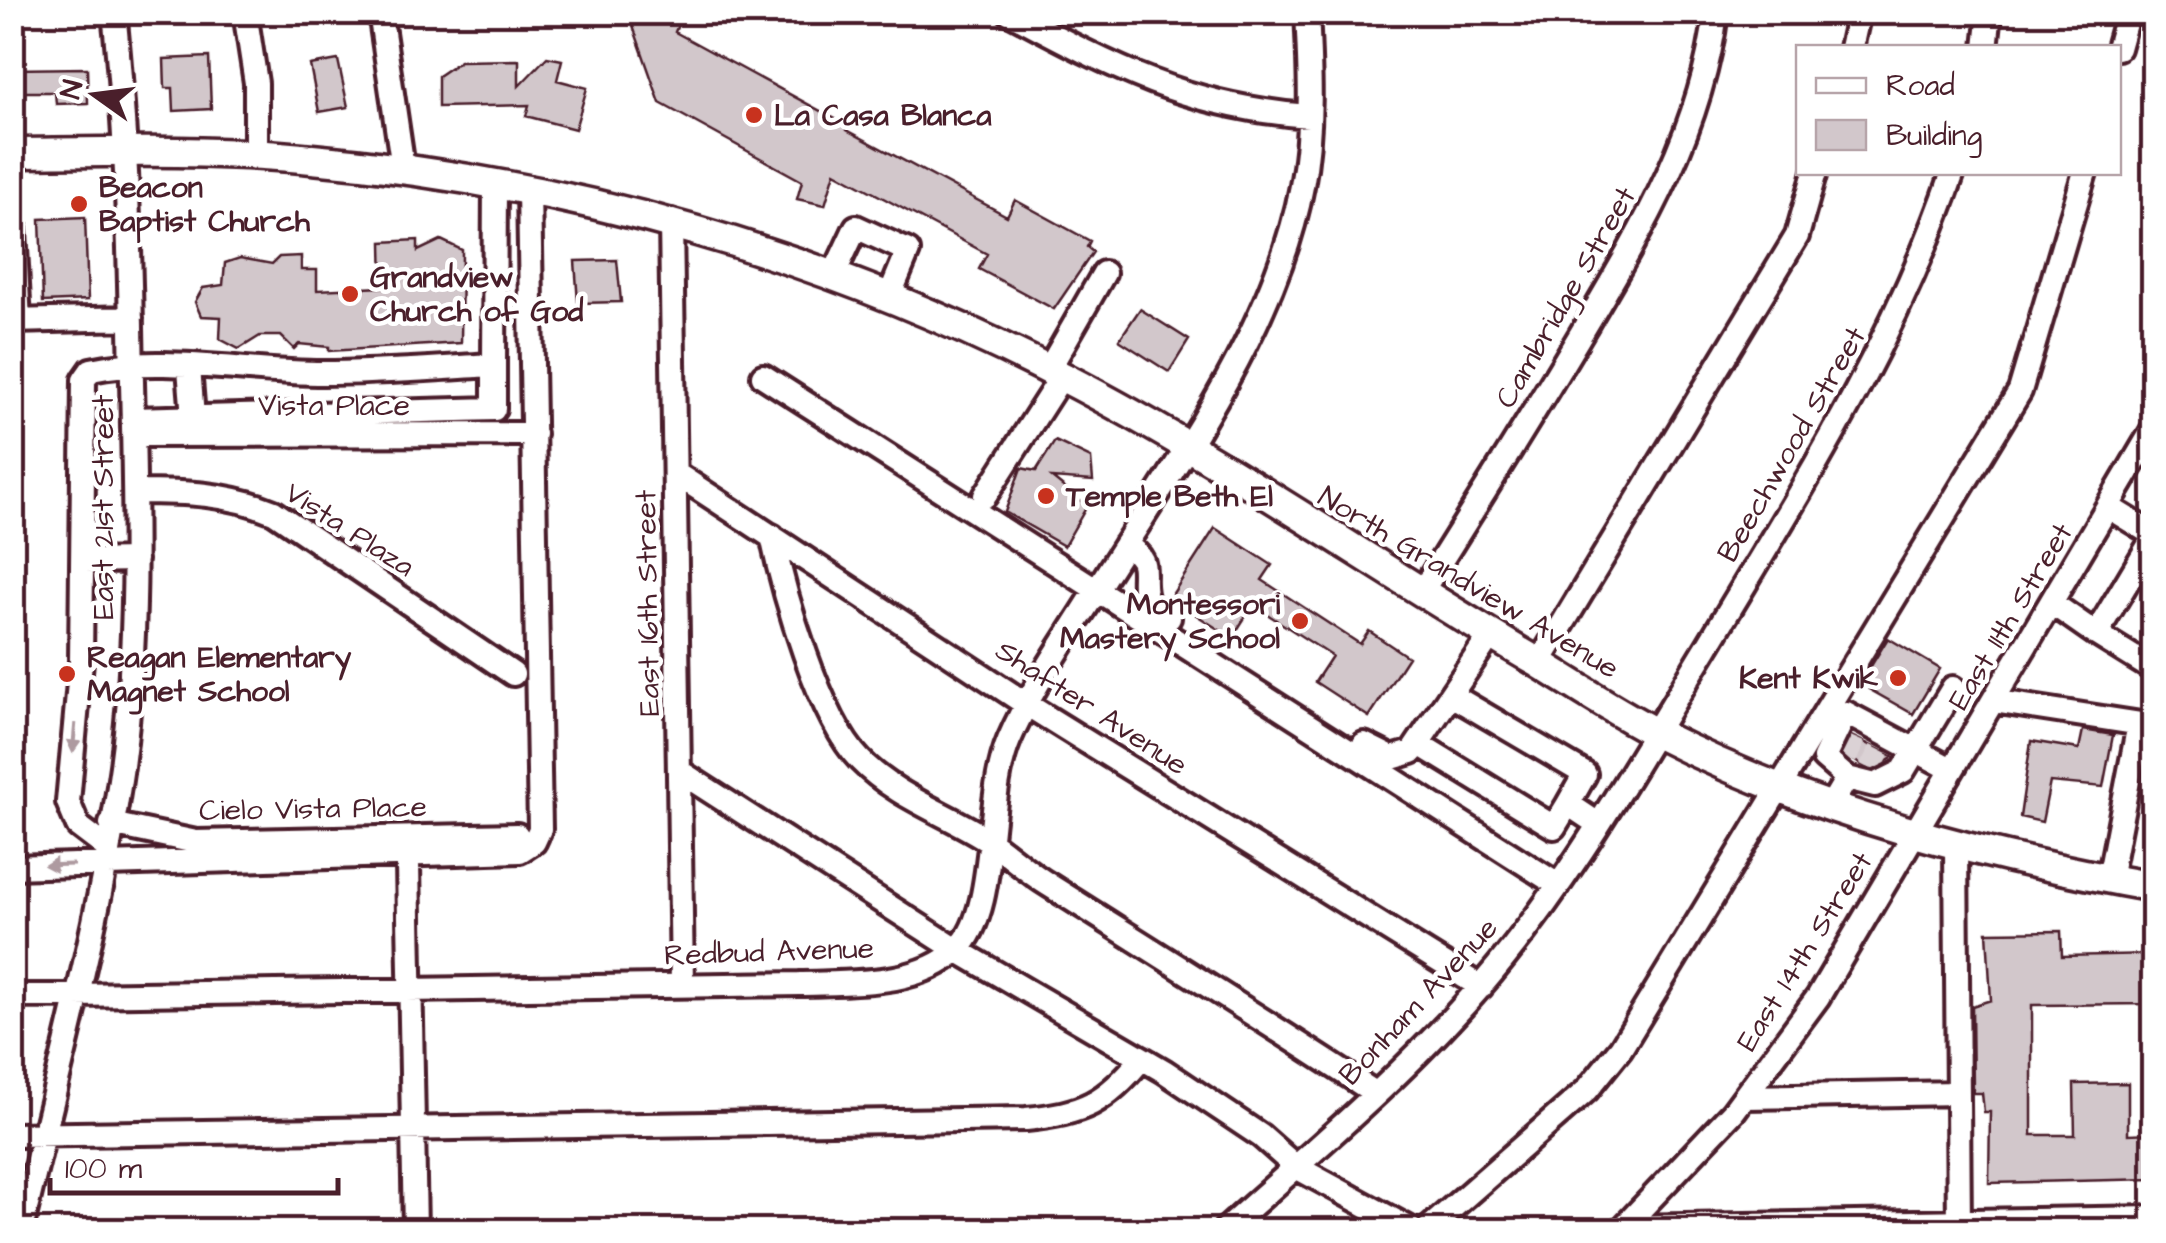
<svg xmlns="http://www.w3.org/2000/svg" width="2166" height="1243" font-family="'Architects Daughter',sans-serif">
<style>
.building{fill:#d2c7cb;stroke:#4a1f2b;stroke-width:2.5}
.lines{fill:none;stroke-linecap:round;stroke-linejoin:round}
.minor-tunnel{stroke:#dbd2d5;stroke-width:22;stroke-dasharray:22 11;stroke-linecap:butt}
.minor-casing{stroke:#4a1f2b;stroke-width:30}
.major-casing{stroke:#4a1f2b;stroke-width:35}
.minor{stroke:#fff;stroke-width:22}
.major{stroke:#fff;stroke-width:28}
.oneway{fill:#ae9aa0}
.poi-dot{fill:#c8321e;stroke:#fff;stroke-width:4}
.labels{text-anchor:middle;stroke-width:9;stroke-linejoin:round;paint-order:stroke}
.poi-label{font-size:30px;font-weight:bold;fill:#4a1f2b;stroke:#fff;text-anchor:start}
.street-label{font-size:30px;fill:#4a1f2b;stroke:#fff}
</style>
<rect width="100%" height="100%" fill="#fff"/>
<filter id="ink" filterUnits="userSpaceOnUse"><feTurbulence type="fractalNoise" baseFrequency=".01" numOctaves="2"/><feDisplacementMap in="SourceGraphic" scale="20" xChannelSelector="R" yChannelSelector="G"/><feConvolveMatrix kernelMatrix="1 2 1 2 8 2 1 2 1" color-interpolation-filters="sRGB"/></filter>
<g filter="url(#ink)">
<path class="building" d="M628 12H661L679 22 675 32 848 126 847 130 1007 216 1015 200 1090 241 1087 247 1093 252 1054 309 979 269 987 254 835 172 825 205 797 199 802 181 660 103Z
M209 57 211 109 174 111 173 88H165L164 59Z
M547 57 562 60 557 80 587 88 575 129 526 116 529 105 438 107V76L460 61 519 60V86Z
M338 60 348 107 319 112 310 65Z
M87 68 88 103 56 104 55 92H12V69Z
M85 217 88 300 43 302 40 219Z
M418 240V251L441 240 462 250 461 343 329 351V347L299 344 294 349 281 336H260L239 349 220 339 221 317 201 316 195 302 203 288 223 285 225 263 240 258 272 264 279 257 301 256V270H317V290L383 287 382 242Z
M617 260 621 302 578 303 575 261Z
M1140 309 1189 340 1169 372 1119 340Z
M1055 441 1091 458 1093 481 1052 478 1087 506 1064 546 1005 512 1021 468 1036 471Z
M1215 528 1272 565 1262 580 1360 644 1369 631 1408 657 1369 717 1315 682 1332 656 1253 605 1232 638 1170 598Z
M1888 638 1940 669 1913 714 1860 684Z
M2083 730 2113 735 2103 787 2050 782 2042 822 2020 817 2031 741 2079 749Z
M1851 736 1880 750 1894 757 1873 769 1867 768 1843 754Z
M2061 931 2062 956 2154 954V1004L2032 1005V1135H2075L2074 1084 2128 1083V1134L2154 1133V1179L1989 1183 1990 1112H1984L1982 1093H1973L1972 1006 1991 1000 1987 932Z"/>
<g class="lines">
<path class="minor-tunnel" d="M1846 758 1855 738
M1870 769 1880 750"/>
<g class="minor-casing">
<path id="minor" d="M245 12 256 83V155
M380 12 403 168
M1009 12C1114 68 1188 107 1309 116
M1851 48 1859 12
M1986 48 1990 12
M2118 48 2128 12
M12 193 19 321
M671 221 682 985
M833 276 856 227 908 251 889 297
M12 321 131 318
M189 368 193 417
M1049 369 1104 273
M763 376 1558 885
M133 419 494 409V365
M134 435 534 434
M675 473 1026 704 1481 987
M135 492C184 492 228 493 274 512L513 674
M985 496 1062 376
M2110 508 2154 535
M772 536C784 594 819 718 860 760 896 797 946 813 988 840 1009 854 1027 872 1049 885 1158 954 1267 1022 1375 1093
M1125 545C1157 562 1136 576 1148 604L1169 618
M85 561 135 560
M1421 593C1476 505 1532 417 1585 327 1644 227 1702 129 1716 12
M2053 604 2096 634 2154 537
M2096 634 2154 670
M1539 663 1797 236 1815 172
M1451 695 1585 774 1568 804 1598 824
M1993 701 2154 726
M1364 744 1392 758 1412 752 1490 636
M1419 744 1554 827 1568 804
M679 771 957 950 1164 1071 1261 1136 1296 1167 1412 1230
M1847 778 1875 785 1903 771 1953 688
M1831 805 1847 778 1824 758 1846 713 1951 769
M111 824 196 842 517 835
M1956 845 1959 1230
M107 848 78 826 68 802 81 661 84 380 91 370C160 355 250 373 323 373 380 373 437 368 494 365L495 182
M408 865 415 1230
M12 867 520 851 534 842 540 829 529 189
M2109 879 2139 724
M12 996 799 984C850 982 918 987 958 949 999 910 984 799 1009 740 1033 684 1070 634 1101 583 1176 463 1276 327 1302 186 1313 130 1310 70 1307 12
M1745 1097 1958 1093
M12 1135 1026 1119C1082 1114 1106 1103 1142 1058
M1624 1227 2154 1218
M21 1230C57 1077 100 922 122 766 139 639 135 510 132 382 130 258 127 136 114 12
M1225 1230C1312 1152 1404 1075 1481 986 1570 883 1637 762 1707 647 1801 490 1893 347 1953 172
M1427 1230 1587 1090 1621 1048 2020 391 2085 172
M1621 1230 1733 1112 1818 997 2154 428"/>
</g>
<g class="major-casing">
<path id="major" d="M12 153C109 152 206 149 302 158 568 181 826 254 1063 377 1227 461 1379 570 1539 663 1578 687 1617 713 1658 734 1813 813 1984 857 2154 887"/>
</g>
<use href="#minor" class="minor"/>
<use href="#major" class="major"/>
</g>
<defs><path id="oneway-solid" d="M-6-.8H1V-3.2L6.5 0L1 3.2V.8H-6Z" transform="scale(2.5)"/></defs>
<g class="oneway">
<use href="#oneway-solid" transform="translate(74 738) rotate(95)"/>
<use href="#oneway-solid" transform="translate(59 865) rotate(178)"/>
</g>
</g>
<g class="poi-dot">
<circle cx="754" cy="115" r="10"/>
<circle cx="79" cy="204" r="10"/>
<circle cx="350" cy="294" r="10"/>
<circle cx="1046" cy="496" r="10"/>
<circle cx="1300" cy="621" r="10"/>
<circle cx="67" cy="674" r="10"/>
<circle cx="1898" cy="678" r="10"/>
</g>
<g class="labels">
<g class="poi-label">
<text x="774" y="125">La Casa Blanca</text>
<text x="99" y="197">Beacon<tspan x="99" dy="34">Baptist Church</tspan></text>
<text x="370" y="287">Grandview<tspan x="370" dy="34">Church of God</tspan></text>
<text x="1066" y="506">Temple Beth El</text>
<text x="1280" y="614" text-anchor="end">Montessori<tspan x="1280" dy="34">Mastery School</tspan></text>
<text x="87" y="667">Reagan Elementary<tspan x="87" dy="34">Magnet School</tspan></text>
<text x="1878" y="688" text-anchor="end">Kent Kwik</text>
</g>
<g class="street-label">
<text transform="translate(1565 297) rotate(-60)" y="10">Cambridge Street</text>
<text x="334" y="415">Vista Place</text>
<text transform="translate(1791 444) rotate(-60)" y="10">Beechwood Street</text>
<text transform="translate(103 507) rotate(-90)" y="10">East 21st Street</text>
<text transform="translate(350 529) rotate(33)" y="10">Vista Plaza</text>
<text transform="translate(1469 582) rotate(31)" y="10">North Grandview Avenue</text>
<text transform="translate(647 603) rotate(-91)" y="10">East 16th Street</text>
<text transform="translate(2010 616) rotate(-59)" y="10">East 11th Street</text>
<text transform="translate(1092 707) rotate(33)" y="10">Shafter Avenue</text>
<text transform="translate(313 808) rotate(-1)" y="10">Cielo Vista Place</text>
<text transform="translate(769 951) rotate(-2)" y="10">Redbud Avenue</text>
<text transform="translate(1804 951) rotate(-58)" y="10">East 14th Street</text>
<text transform="translate(1418 1001) rotate(-47)" y="10">Bonham Avenue</text>
</g>
</g>
<rect width="2166" height="1243" fill="none" stroke="#fff" stroke-width="50"/>
<rect x="25" y="25" width="2116" height="1193" fill="none" stroke="#4a1f2b" stroke-width="4" filter="url(#ink)"/>
<rect x="1796" y="45" width="325" height="130" fill="#ffffff" stroke="#b7a5aa" stroke-width="2.5"/>
<rect x="1816" y="78" width="50" height="15" fill="#ffffff" stroke="#b7a5aa" stroke-width="2.5"/>
<text x="1886" y="95" font-size="30" fill="#4a1f2b">Road</text>
<rect x="1816" y="120" width="50" height="30" fill="#d2c7cb" stroke="#b7a5aa" stroke-width="2.5"/>
<text x="1886" y="145" font-size="30" fill="#4a1f2b">Building</text>
<g transform="translate(95 95) rotate(284)" stroke="#ffffff" stroke-width="8" paint-order="stroke">
<path d="M0-8L18 38L0 25L-18 38Z" fill="#4a1f2b"/>
<text y="-15" font-size="28" font-weight="bold" text-anchor="middle" fill="#4a1f2b">N</text>
</g>
<path d="M50 1178v15h288v-15" fill="none" stroke="#4a1f2b" stroke-width="5"/>
<text x="65" y="1178" font-size="30" fill="#4a1f2b" stroke="#ffffff" stroke-width="8" paint-order="stroke">100 m</text>
</svg>
